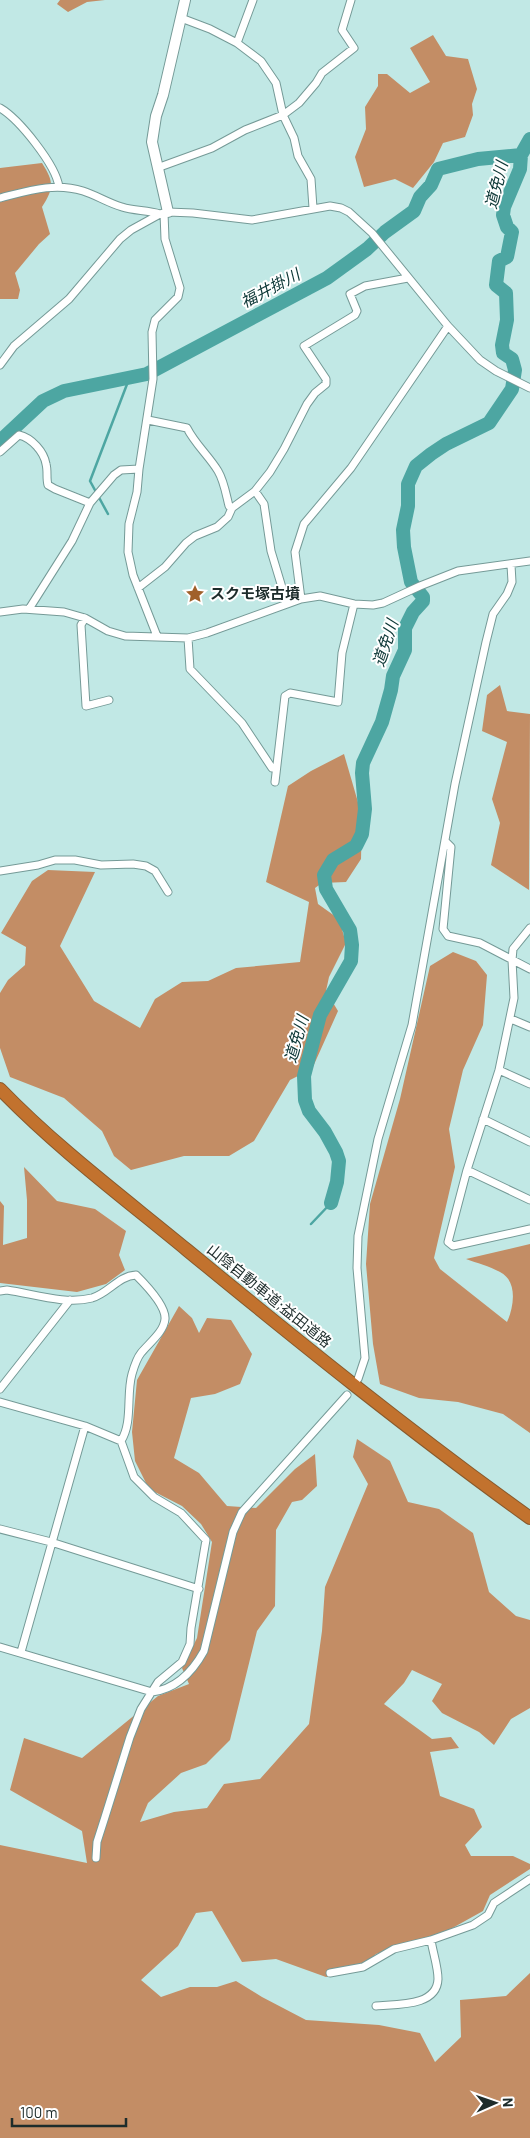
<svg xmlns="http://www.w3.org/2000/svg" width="530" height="2138" font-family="Barlow,'Noto Sans JP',sans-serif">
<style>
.forest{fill:#c38d65}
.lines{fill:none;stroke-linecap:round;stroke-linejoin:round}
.stream{stroke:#4da6a2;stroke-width:2.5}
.river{stroke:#4da6a2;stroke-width:14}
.street-casing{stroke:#759a97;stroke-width:9}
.secondary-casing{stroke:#759a97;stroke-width:12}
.highway-casing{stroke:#885a2d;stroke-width:14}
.street{stroke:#fff;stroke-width:7}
.secondary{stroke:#fff;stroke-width:10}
.highway{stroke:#c2722e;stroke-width:12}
.labels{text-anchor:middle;stroke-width:4;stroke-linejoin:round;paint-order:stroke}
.poi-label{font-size:15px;font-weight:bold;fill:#1d2c2b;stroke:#fff;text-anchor:start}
.street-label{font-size:15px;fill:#1d2c2b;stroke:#fff}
.water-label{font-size:16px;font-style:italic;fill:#0c3736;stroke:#fff}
</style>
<rect width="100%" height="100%" fill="#c1e8e5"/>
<path class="forest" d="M60 0H105L87 2 68 12 57 4Z
M433 35 446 56 468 59 477 89 472 104 473 115 465 137 443 143 434 162 413 188 395 179 364 187 355 157 366 129 365 107 378 86V74H387L410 93 430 82 410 48Z
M42 163C54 182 54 188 42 207L50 234 39 244 15 273 20 290 18 299H0V168Z
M500 685 507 711 530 714 529 890 491 865 500 823 492 799 507 742 482 731 487 695Z
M344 754 362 816 361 859 346 882 322 883 315 888 318 904 339 919 346 943 329 977 326 991 338 1011 312 1069 290 1080 254 1141 229 1156H184L131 1170 114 1156 102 1131 64 1098 10 1077 0 1048V993L8 980 25 965 26 947 1 933 32 881 48 870 95 872 60 946 94 1001 140 1028 155 999 182 982 208 981 236 968 300 962 309 902 266 882 288 786 311 771Z
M453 952 476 961 487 975 483 1025 463 1070 449 1129 455 1167 434 1258 440 1269 507 1322C514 1307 518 1281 500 1272 489 1266 477 1263 466 1259L530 1244V1433L503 1414 458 1402 419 1398 380 1384 373 1344 366 1264 370 1204 400 1099 430 966Z
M24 1167 57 1201 95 1209 126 1231 119 1255 125 1270 106 1284 77 1292 0 1283V1201L4 1206 3 1245 27 1238V1200Z
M179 1306 192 1318 199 1333 207 1318 231 1320 252 1354 240 1384 215 1394 191 1398 174 1458 199 1473 227 1506 256 1508 295 1469 315 1454 317 1486 302 1500 292 1502 276 1530 275 1606 257 1631 230 1740 206 1764 181 1773 148 1803 140 1822 174 1812 207 1808 224 1784 260 1779 309 1724 322 1631 325 1587 368 1484 353 1457 357 1439 390 1461 408 1502 439 1509 473 1533 489 1592 516 1616 530 1620V1708L511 1719 494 1745 479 1732 442 1713 432 1701 442 1684 412 1670 404 1683 384 1704 432 1739 451 1737 459 1748 430 1752 440 1796 474 1809 482 1827 465 1845 471 1856H513L530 1864V1869L490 1895 483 1911 447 1931 376 1954 358 1971 326 1977 276 1959 242 1962 212 1911 196 1913 178 1946 141 1980 161 1997 190 1987H217L236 1981 262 1997 306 2020 379 2025 420 2033 435 2062 461 2037 460 2000 506 1996 530 1973V2138H0V1845L87 1863 82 1831 10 1790 24 1738 82 1758 158 1696 189 1684 182 1668 197 1638 212 1542 201 1524 182 1506 149 1489 135 1461 132 1432 137 1380Z"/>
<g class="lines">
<path class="stream" d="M108 514 90 481 129 379
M311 1224 331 1203"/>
<path class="river" d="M0 441 43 401 64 391 147 374 327 278 367 249 385 232 414 211 420 197 431 185 438 169 478 159 521 155
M331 1203 337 1182 339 1161 336 1152 325 1132 309 1111 305 1100 304 1076 320 1015 351 961 352 945 350 930 326 889 324 875 333 860 356 846 362 834 365 809 362 773 363 763 382 722 391 690 393 676 405 650V628L413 612 423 601V597L411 582 404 547 403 530 408 506V484L416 466 431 454 446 444 489 423 512 389 515 370 512 359 503 353 502 345 507 320 506 293 496 285 499 261 507 257 512 232 507 227 503 215 504 207 520 169 521 155 530 139"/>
<g class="street-casing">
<path id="street" d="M181 18 210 29 237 43 261 61 276 83 283 115 294 138 298 156 311 179 313 208
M237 43 253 0
M0 108C19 119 56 165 59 187
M157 168 212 148 245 130 283 115 299 103 316 83 322 73 354 48 342 30 351 0
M0 198C28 191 54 182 83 191 96 195 108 203 122 207 134 211 147 210 160 214
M0 365 14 346 69 299 120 239 131 230 160 214 168 212 193 213 252 220 330 206 341 208 349 212 372 233 448 326 480 360 496 371 530 388
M148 420 187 428C195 444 209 456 218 471 224 481 226 494 229 506L232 508
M0 452 19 435C32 438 44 452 46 464 48 471 46 478 48 485L55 489 90 503
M255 491 264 504 271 551 287 604
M138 588 165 567 186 543 195 536 217 527 228 517 232 508 255 491 270 472 284 449 307 404 315 393 326 384V379L304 346 355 315 357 311 350 294 365 286 408 278
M301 599 295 552 304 524 351 468 448 326
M29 609 72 541 90 503 114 475 121 470 139 469
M0 612 23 609 64 612 85 618 108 631 125 636 188 638 207 633 301 599 320 596 354 604 373 605 383 603 420 586 458 571 530 561
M85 618 81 625 86 706 109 700
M157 636 133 575 128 552 129 524 137 492 139 469 153 379 152 332 155 320 178 297 180 288 165 239 164 213
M188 638 190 669 242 723 272 768 276 767
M275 782 285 696 290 693 338 702 342 653 354 604
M445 841 451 847 443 929 448 936 480 943 530 969
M0 871 38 865 55 860H75L101 865 133 864 146 866 155 871 168 892
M530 928 513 949 512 960 514 998 499 1070 467 1170 448 1242 453 1246 530 1229
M511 1019 530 1027
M499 1070 530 1084
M483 1119 530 1142
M467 1170 530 1200
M0 1291 7 1290C34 1294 66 1305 92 1298 109 1293 118 1276 136 1275 145 1284 166 1306 165 1319 164 1332 149 1343 141 1353 137 1358 134 1367 132 1374 126 1395 133 1422 121 1441L134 1477 154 1497 181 1513 206 1540 191 1628 190 1644 182 1662 158 1682 141 1709 130 1737 105 1817 97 1842 96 1858
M358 1379 365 1358 357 1268 358 1236 378 1139 412 1025 455 784 486 642 493 614 507 594 512 582 511 565
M0 1389 70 1300
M0 1402 85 1426 121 1441
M0 1529 51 1542 199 1589
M0 1647 152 1692C176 1689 193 1671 204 1651L233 1532 242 1512 347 1395
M21 1652 85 1426
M431 1940 473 1925 488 1915 494 1903 530 1879
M330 1973 363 1967 394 1949 431 1940C433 1953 438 1967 438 1979 437 2007 396 2004 376 2006"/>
</g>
<g class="secondary-casing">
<path id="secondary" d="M168 212 152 142 156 116 163 95 185 0"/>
</g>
<g class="highway-casing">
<path id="highway" d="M0 1089C57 1148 124 1198 187 1250 299 1342 412 1433 530 1518"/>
</g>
<use href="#street" class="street"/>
<use href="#secondary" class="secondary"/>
<use href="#highway" class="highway"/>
</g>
<defs>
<g id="sight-bare" transform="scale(1.5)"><path d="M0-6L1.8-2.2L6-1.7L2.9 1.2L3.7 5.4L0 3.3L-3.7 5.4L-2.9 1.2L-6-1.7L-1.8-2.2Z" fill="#a0602a" stroke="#fff" stroke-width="2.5" paint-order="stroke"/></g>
</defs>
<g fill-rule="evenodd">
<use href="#sight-bare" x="195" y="594"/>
</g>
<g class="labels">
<g class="poi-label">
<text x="210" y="599">スクモ塚古墳</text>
</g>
<g class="street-label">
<text transform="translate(269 1296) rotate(39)" y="5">山陰自動車道;益田道路</text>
</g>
<g class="water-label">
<text transform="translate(496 185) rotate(-76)" y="6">道免川</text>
<text transform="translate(270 288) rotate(-28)" y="6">福井掛川</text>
<text transform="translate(385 643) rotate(-72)" y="6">道免川</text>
<text transform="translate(296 1039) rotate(-74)" y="6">道免川</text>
</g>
</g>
<g transform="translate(495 2103) rotate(88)" stroke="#ffffff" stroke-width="4" paint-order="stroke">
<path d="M0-4L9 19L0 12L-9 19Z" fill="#1d2c2b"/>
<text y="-8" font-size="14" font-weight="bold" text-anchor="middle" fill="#1d2c2b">N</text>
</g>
<path d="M12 2118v8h114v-8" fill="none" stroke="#1d2c2b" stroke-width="2.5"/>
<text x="20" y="2118" font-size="15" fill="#1d2c2b" stroke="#ffffff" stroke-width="4" paint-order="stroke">100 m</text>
</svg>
